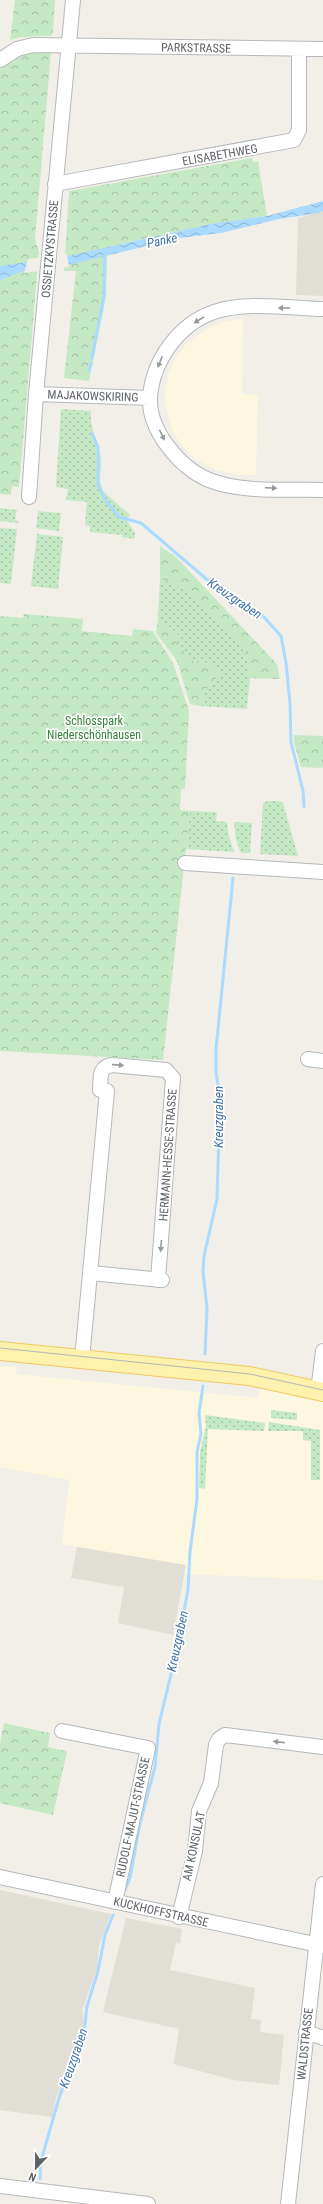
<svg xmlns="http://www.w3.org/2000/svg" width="323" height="2204" font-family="'Roboto Condensed',sans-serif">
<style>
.commercial{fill:#fef7e0}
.education{fill:#e1ded6}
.grass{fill:url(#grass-dots)}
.forest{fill:url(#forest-crowns)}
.water{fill:url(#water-waves)}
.pier{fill:#f1efe8}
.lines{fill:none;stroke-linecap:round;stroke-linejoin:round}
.stream{stroke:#aadaff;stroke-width:3}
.minor-casing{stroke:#b5b8bc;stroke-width:16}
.major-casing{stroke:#f2c960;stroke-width:20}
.minor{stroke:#fff;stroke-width:14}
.major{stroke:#fff2af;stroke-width:18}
.tram{stroke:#b6b7b8;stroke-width:1}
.oneway{fill:#979a9d}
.labels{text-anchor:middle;stroke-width:3.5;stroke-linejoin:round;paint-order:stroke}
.street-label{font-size:12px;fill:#5f6368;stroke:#fff}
.park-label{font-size:12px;fill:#348238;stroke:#fff}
.water-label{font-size:13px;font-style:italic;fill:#4174aa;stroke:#fff}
</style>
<defs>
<pattern id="grass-dots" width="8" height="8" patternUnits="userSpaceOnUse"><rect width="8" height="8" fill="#c5e8c5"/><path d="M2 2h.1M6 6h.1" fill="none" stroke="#a3c0a4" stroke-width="1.8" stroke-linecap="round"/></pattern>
<pattern id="forest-crowns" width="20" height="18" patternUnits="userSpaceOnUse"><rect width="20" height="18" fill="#c5e8c5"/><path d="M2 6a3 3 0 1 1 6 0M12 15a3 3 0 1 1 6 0" fill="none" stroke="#a3c0a4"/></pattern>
<pattern id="water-waves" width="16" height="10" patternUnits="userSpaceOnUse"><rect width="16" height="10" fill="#aadaff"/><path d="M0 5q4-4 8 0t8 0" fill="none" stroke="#8eb4d2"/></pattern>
</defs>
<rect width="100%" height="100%" fill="#f1efe8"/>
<path class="commercial" d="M243 319 242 394 258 395 256 475H239L216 470 195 459 182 446 173 432 165 404V389L169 373 176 357 185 345 208 328 226 321Z
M0 1366 17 1367 16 1374 258 1398 260 1387 323 1402V1580L185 1574V1565L62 1544 69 1480 0 1467Z"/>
<path class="education" d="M323 211V296L296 295 298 218Z
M77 1547 186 1565 173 1635 118 1623 124 1587 71 1578Z
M0 1890 111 1914 99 1946 97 1969 82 2010 84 2021 74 2058 56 2098 52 2117 0 2110Z
M126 1918 182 1929 180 1944 176 1943 170 1970 255 1988 251 2019 261 2020 260 2032 284 2035 279 2085 233 2080 174 2064 179 2029 103 2012Z"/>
<path class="grass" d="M61 409 91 411C89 428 99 443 101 459 102 470 97 480 103 490 107 496 123 508 130 515L126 519 135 533 134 539 122 537V535L90 532V526L85 525 87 502 66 500 68 489 56 487Z
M0 508 17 510 15 520 18 521V523L0 521Z
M38 511 61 513 59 531 36 528Z
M0 528 17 529 11 584 0 583Z
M37 534 63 537 58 589 31 586Z
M160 579 183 588 246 651 250 678 247 709 200 706 207 689 221 673 207 663 193 661 178 645V634L158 619Z
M267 801H279L283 803 298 856 260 854 263 803Z
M190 811 217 812 216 821 227 822 229 837 234 852 186 849Z
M234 822 252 823 250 853H241L236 840Z
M271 1410 297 1413V1420L271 1418Z
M205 1415 265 1423 264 1431 208 1429 205 1489 199 1488 200 1452 206 1426Z
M269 1422 320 1430V1480H311V1441L303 1440V1431H268Z"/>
<path class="forest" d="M15 0H55L53 32 51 36 20 37 10 40Z
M28 53H51L35 239 39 252 19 487 12 486 11 495 0 494V69L10 58Z
M252 158 253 162 258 161 267 216 211 224 112 246 107 256 106 296 89 381 64 378 76 271H64L69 191Z
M160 546 176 557 277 664 280 679 250 678 246 651 183 588 160 579Z
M24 614 83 619 82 631 132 636 133 629 153 631 173 663 189 711 185 789H181L180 810 190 811 163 1060 0 1051V616L23 618Z
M158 619 178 634V645L193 661 207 663 221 673 207 689 200 706 190 704 177 661 156 633Z
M294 735 323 736V768L301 767 294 742Z
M4 1723 50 1733 48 1747 67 1751 53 1815 0 1803V1744Z"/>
<path class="water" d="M323 201V211L318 213 279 219 221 233 180 238 68 265 23 271 0 280V266L68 256 211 224 267 216Z"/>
<path class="pier" d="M67 254 69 267 24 273 28 259Z"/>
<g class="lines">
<path class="stream" d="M92 358 104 296 105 253
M89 371 91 363
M92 433 98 447V485L105 500 119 517 141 523 218 589 263 616 281 636 286 663 290 703 291 742 303 791 304 807
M205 1354 207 1309 203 1271 204 1256 217 1199 220 1098 216 1072V1049L233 878
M124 1892 130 1878 140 1823 155 1767 159 1724 175 1658 188 1590 190 1552 197 1499V1452L201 1434 199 1413 203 1386
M40 2179 41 2161 59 2098 84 2033 87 2006 98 1971 105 1935 113 1915"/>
<g class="minor-casing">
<path id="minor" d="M0 60 17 49 33 45 323 49
M55 184 294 140 299 130V49
M323 309C291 308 245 301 214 312 179 324 153 360 150 397 148 430 180 468 209 480 241 493 288 489 323 490
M36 394 150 398
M29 497 36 394 73 0
M185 863 323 872
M308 1059 323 1061
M91 1273 162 1280
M82 1359 107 1091 100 1090C101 1079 98 1067 112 1065L166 1070 173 1078 158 1280
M318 1391 323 1351
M62 1731 148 1748 115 1902
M0 1877 323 1946
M179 1917 195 1851 199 1811 211 1783 216 1745 219 1739 225 1735 323 1747
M306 2032 323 2038
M0 2186 148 2204
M288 2204 323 1884"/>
</g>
<g class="major-casing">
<path id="major" d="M0 1351 249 1376 323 1392"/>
</g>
<use href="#minor" class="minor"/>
<use href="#major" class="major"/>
<path class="tram" d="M0 1348 250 1374 323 1390"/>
</g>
<defs><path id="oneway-solid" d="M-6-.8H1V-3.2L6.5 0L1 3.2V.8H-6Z"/></defs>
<g class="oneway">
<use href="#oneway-solid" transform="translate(284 308) rotate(-179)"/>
<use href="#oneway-solid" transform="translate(199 320) rotate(148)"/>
<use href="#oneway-solid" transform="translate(160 362) rotate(111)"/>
<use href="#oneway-solid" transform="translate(162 435) rotate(64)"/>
<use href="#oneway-solid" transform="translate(271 488) rotate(3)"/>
<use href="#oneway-solid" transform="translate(118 1065) rotate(5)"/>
<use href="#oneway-solid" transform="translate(161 1246) rotate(94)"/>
<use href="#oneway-solid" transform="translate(279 1742) rotate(-173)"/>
</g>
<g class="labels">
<g class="street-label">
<text transform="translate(196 48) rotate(1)" y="4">PARKSTRASSE</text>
<text transform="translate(220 155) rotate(-10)" y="4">ELISABETHWEG</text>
<text transform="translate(50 249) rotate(-85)" y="4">OSSIETZKYSTRASSE</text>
<text transform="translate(93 396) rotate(2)" y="4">MAJAKOWSKIRING</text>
<text transform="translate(168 1155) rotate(-86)" y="4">HERMANN-HESSE-STRASSE</text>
<text transform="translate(133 1817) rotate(-78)" y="4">RUDOLF-MAJUT-STRASSE</text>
<text transform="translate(194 1846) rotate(-78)" y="4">AM KONSULAT</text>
<text transform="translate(161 1912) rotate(13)" y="4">KUCKHOFFSTRASSE</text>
<text transform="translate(305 2044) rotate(-84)" y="4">WALDSTRASSE</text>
</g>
<g class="park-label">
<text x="94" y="725">Schlosspark<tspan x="94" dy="14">Niederschönhausen</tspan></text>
</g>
<g class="water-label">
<text transform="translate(162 240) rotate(-12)" y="5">Panke</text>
<text transform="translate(235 598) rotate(34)" y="5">Kreuzgraben</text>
<text transform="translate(218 1117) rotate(-90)" y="5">Kreuzgraben</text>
<text transform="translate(177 1641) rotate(-78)" y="5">Kreuzgraben</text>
<text transform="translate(73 2058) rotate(-71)" y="5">Kreuzgraben</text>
</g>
</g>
<g transform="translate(36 2168) rotate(202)" stroke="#ffffff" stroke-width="3" paint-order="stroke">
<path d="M0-3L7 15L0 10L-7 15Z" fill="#5f6368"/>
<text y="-6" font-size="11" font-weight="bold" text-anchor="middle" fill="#5f6368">N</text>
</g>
</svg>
